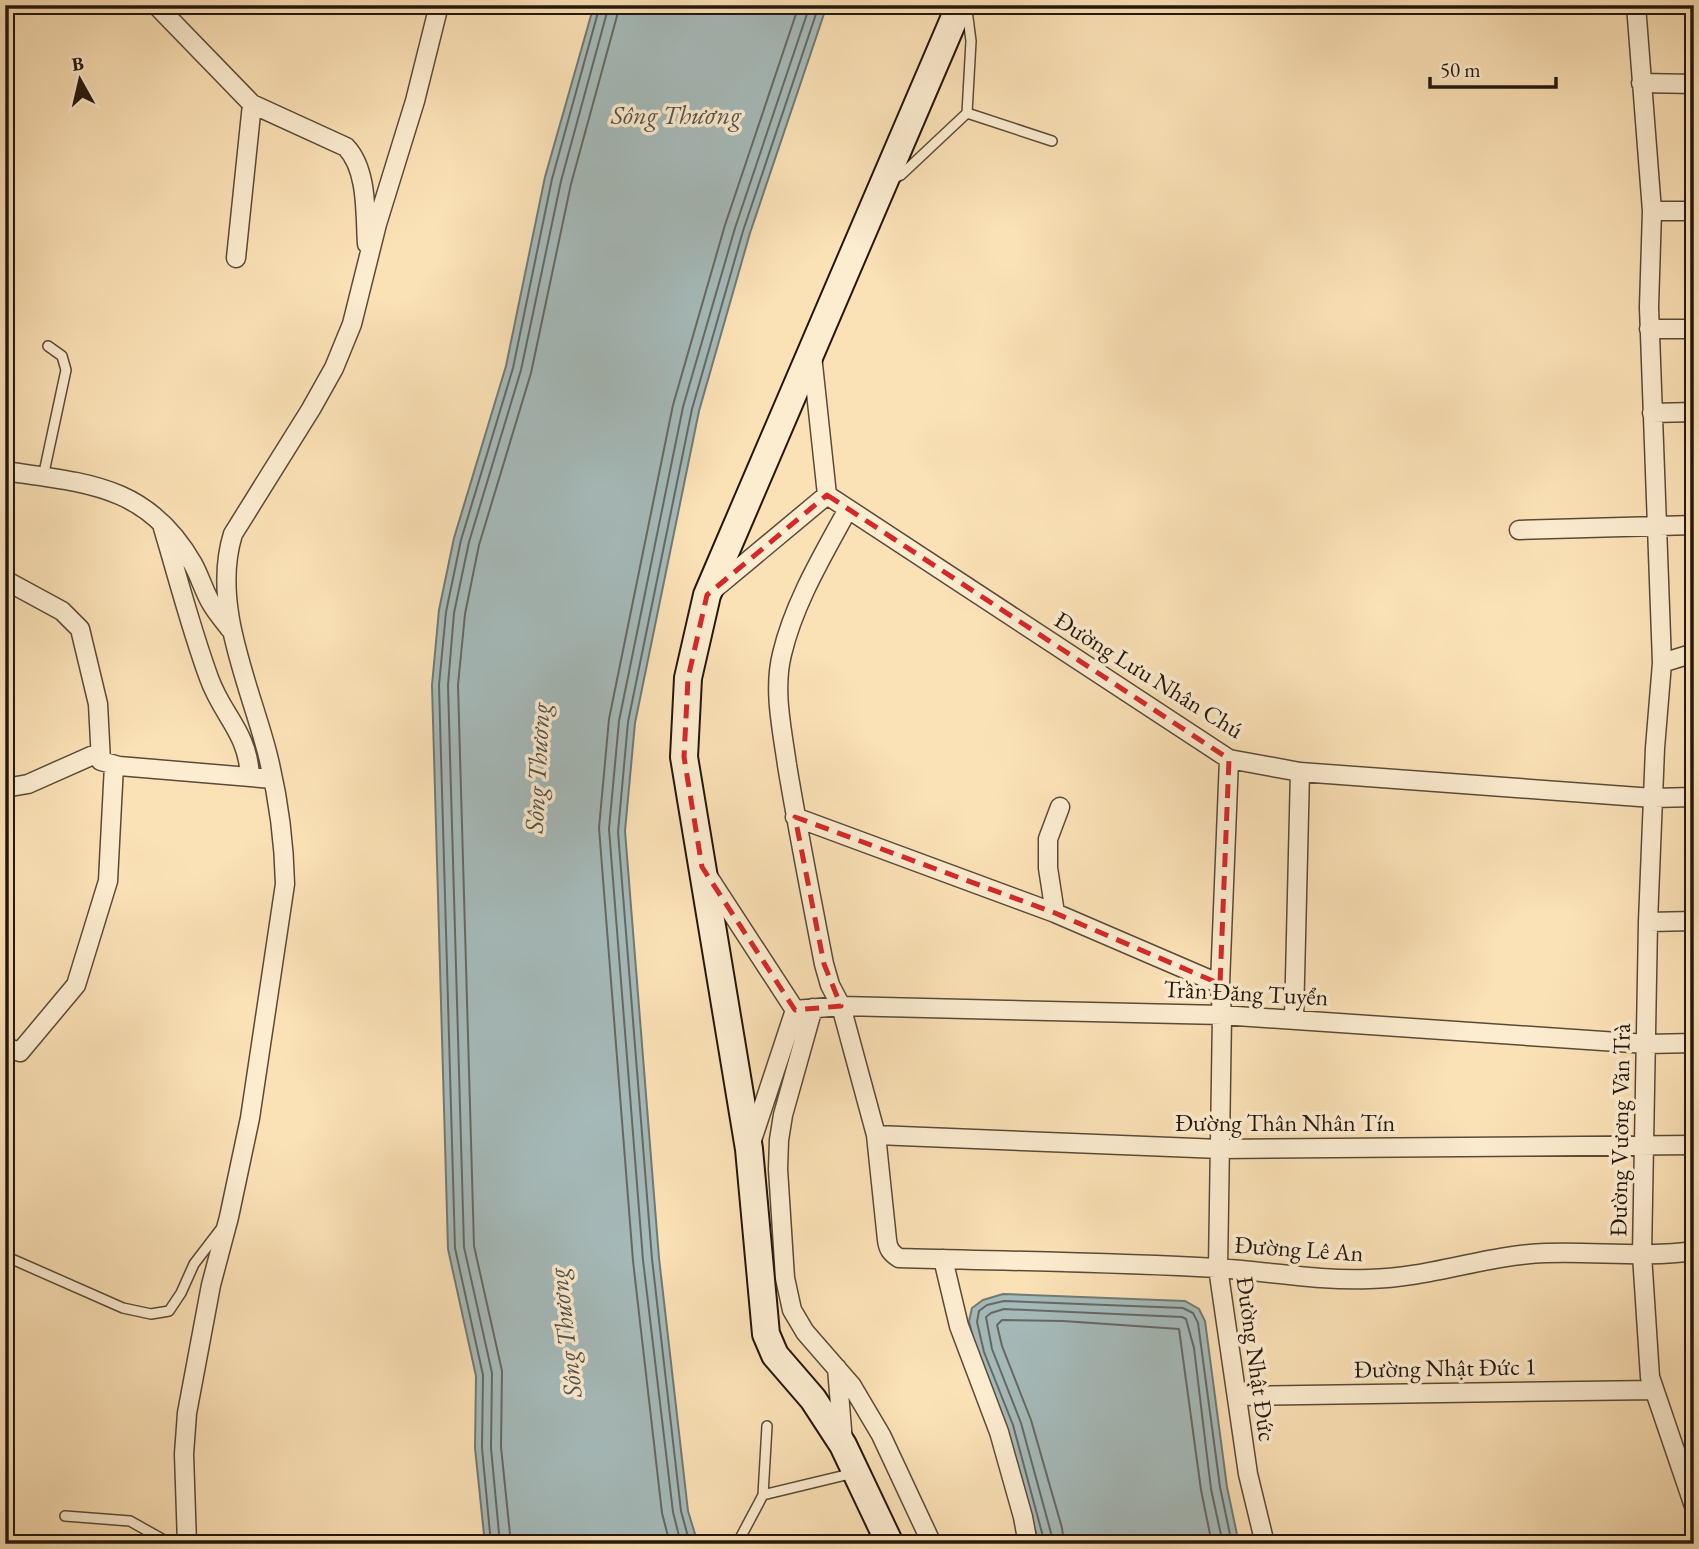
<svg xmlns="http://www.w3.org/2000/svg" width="1699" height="1549" font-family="'EB Garamond',serif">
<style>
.water{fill:#a5baba;stroke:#727975;stroke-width:2}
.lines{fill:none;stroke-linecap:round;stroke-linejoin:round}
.shore{stroke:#656864;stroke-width:2}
.lane-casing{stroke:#5a4a37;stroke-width:12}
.street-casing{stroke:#5a4a37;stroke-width:21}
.secondary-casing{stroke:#25170d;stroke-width:30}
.lane{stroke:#fcecd0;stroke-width:9}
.street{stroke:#fcecd0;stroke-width:18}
.secondary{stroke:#fcecd0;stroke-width:26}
.marked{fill:none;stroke:#d62828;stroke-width:5;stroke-dasharray:14 9;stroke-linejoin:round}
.labels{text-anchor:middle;stroke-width:7;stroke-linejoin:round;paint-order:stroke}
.street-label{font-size:24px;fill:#25170d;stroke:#fcecd0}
.water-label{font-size:26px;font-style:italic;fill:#52504a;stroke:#fcecd0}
</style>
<rect width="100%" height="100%" fill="#fbe1b6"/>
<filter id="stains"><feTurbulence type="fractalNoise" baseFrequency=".00286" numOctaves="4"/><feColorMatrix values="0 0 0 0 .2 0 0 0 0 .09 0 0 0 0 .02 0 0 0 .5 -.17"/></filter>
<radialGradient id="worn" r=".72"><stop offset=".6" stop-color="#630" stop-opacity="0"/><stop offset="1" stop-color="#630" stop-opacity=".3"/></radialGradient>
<path class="water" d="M594 5H827L750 233 699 411 635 723 625 831 659 1258 688 1511 698 1544H485L475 1448 476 1376 448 1249 432 685 439 610 454 538 506 366 545 177Z
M1003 1294 1185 1301 1199 1309 1205 1321 1227 1487 1239 1544H1039L1006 1427 977 1354 969 1321 972 1308 983 1300Z"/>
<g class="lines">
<path class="shore" d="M491 1544 482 1448 483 1375 455 1248 439 685 446 612 461 540 513 368 552 179 600 5
M500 1544 491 1448 492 1373 464 1247 448 685 454 613 469 542 521 370 561 181 609 5
M511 1544 501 1447 502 1371 474 1246 458 685 465 614 479 545 531 373 571 184 620 5
M670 1544 662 1513 633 1261 599 828 609 719 673 405 725 225 799 5
M681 1544 673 1512 643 1260 609 829 619 721 683 407 735 228 810 5
M690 1544 681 1511 652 1259 618 832 628 722 692 409 743 231 819 5
M1045 1544 1013 1425 984 1352 977 1322 979 1311 987 1305 1004 1301 1183 1308 1193 1313 1198 1323 1220 1487 1232 1544
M1054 1544 1021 1423 992 1349 986 1317 991 1313 1004 1309 1182 1317 1186 1319 1194 1348 1211 1489 1223 1544
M1064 1544 1062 1528 1031 1420 1002 1346 997 1325 1002 1320 1063 1321 1179 1329 1201 1490 1212 1544"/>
<g class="lane-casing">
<path id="lane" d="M967 10 971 41 967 113
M892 179 901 175 967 113 1052 141
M43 477 66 370 62 356 48 346
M5 1256 123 1308 151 1314 169 1311 181 1293 194 1264 220 1230
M763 1495 767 1426
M65 1516 130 1521 171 1544
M737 1544 763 1495 854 1473"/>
</g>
<g class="street-casing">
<path id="street" d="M156 5 252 104 346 147C368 170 365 214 367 244
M1636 5 1652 211 1649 307 1662 663 1655 748 1648 922 1642 1255 1650 1377 1694 1506
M1641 83 1694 84
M1652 211H1694
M236 258 252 104
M1649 329H1694
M1652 413 1694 412
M5 471C87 483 148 485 193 564 200 577 204 591 211 603 216 612 224 621 230 629
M827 495 1229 759 1300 772 1653 798 1694 797
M848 509C823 555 794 603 782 654 773 690 782 729 787 765 798 831 811 897 824 964L830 985 841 1006 876 1135 887 1240C888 1249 891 1253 899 1258 1005 1261 1111 1262 1216 1268 1267 1271 1318 1281 1369 1279 1429 1278 1486 1255 1546 1253 1595 1251 1644 1258 1694 1251
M163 528C178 578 191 629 209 678 223 717 248 732 250 777
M1519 530 1694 525
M5 580 62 611 80 629 98 704 101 761 119 766 273 779
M713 590 827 495 812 355
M1662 663 1694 653
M1229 759 1220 984 1222 1015 1218 1268 1248 1474 1265 1544
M5 788 28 784 100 752
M795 817 1055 913 1220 984
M709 878 795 1010 750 1146
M1055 913 1048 868V839L1060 807
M1648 922 1694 921
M813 1008 783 1115 779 1140 778 1169 785 1278 792 1310 805 1332 852 1386 881 1435 932 1544
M795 1010 841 1006 1222 1015 1647 1044 1694 1043
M1294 1019 1300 772
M5 1047 20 1052 76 985 108 881 114 765
M876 1135 1220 1149 1694 1145
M943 1259 959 1326 999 1432 1023 1517 1028 1544
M837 1368 843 1442
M1237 1396 1654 1390
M187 1544 184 1454 187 1413 211 1285 229 1217 250 1118 285 884C284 840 278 795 267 752 249 683 211 604 233 534L311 409 334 368 352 324 377 224 415 101 439 5"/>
</g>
<g class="secondary-casing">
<path id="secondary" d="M890 1544 843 1445 813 1399 775 1355 766 1334 749 1149 684 757 688 678 707 595 960 5"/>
</g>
<use href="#lane" class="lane"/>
<use href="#street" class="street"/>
<use href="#secondary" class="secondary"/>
</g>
<path class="marked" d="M827 495 1229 759 1220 984 1055 913 795 817 824 964 841 1006 795 1010 702 867 684 757 688 678 707 595Z"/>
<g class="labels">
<g class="street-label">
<text transform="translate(1149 675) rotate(32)" y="8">Đường Lưu Nhân Chú</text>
<text transform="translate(1246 993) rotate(3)" y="8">Trần Đăng Tuyển</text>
<text x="1285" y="1131">Đường Thân Nhân Tín</text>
<text transform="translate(1620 1130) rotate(-89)" y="8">Đường Vương Văn Trà</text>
<text transform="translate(1299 1249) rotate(4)" y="8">Đường Lê An</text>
<text transform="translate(1256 1359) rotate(82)" y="8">Đường Nhật Đức</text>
<text transform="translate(1445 1368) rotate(-1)" y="8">Đường Nhật Đức 1</text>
</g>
<g class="water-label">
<text x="676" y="124">Sông Thương</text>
<text transform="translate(537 768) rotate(-87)" y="9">Sông Thương</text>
<text transform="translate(565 1333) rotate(-97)" y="9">Sông Thương</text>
</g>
</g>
<rect width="1699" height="1549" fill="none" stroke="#fbe1b6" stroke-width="28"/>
<rect x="7" y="7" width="1685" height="1535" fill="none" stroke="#25170d" stroke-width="3.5"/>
<rect x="14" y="14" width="1671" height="1521" fill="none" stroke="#25170d" stroke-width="2"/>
<g transform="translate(80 80) rotate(352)" stroke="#fcecd0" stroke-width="5" paint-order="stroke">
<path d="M0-5L12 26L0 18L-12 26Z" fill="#25170d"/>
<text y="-10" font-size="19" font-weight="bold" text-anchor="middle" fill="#25170d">B</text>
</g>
<path d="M1430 77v10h126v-10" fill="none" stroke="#25170d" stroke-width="3.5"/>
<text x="1440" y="77" font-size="21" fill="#25170d" stroke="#fcecd0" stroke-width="5" paint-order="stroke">50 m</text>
<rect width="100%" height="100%" filter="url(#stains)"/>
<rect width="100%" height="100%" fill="url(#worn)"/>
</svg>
